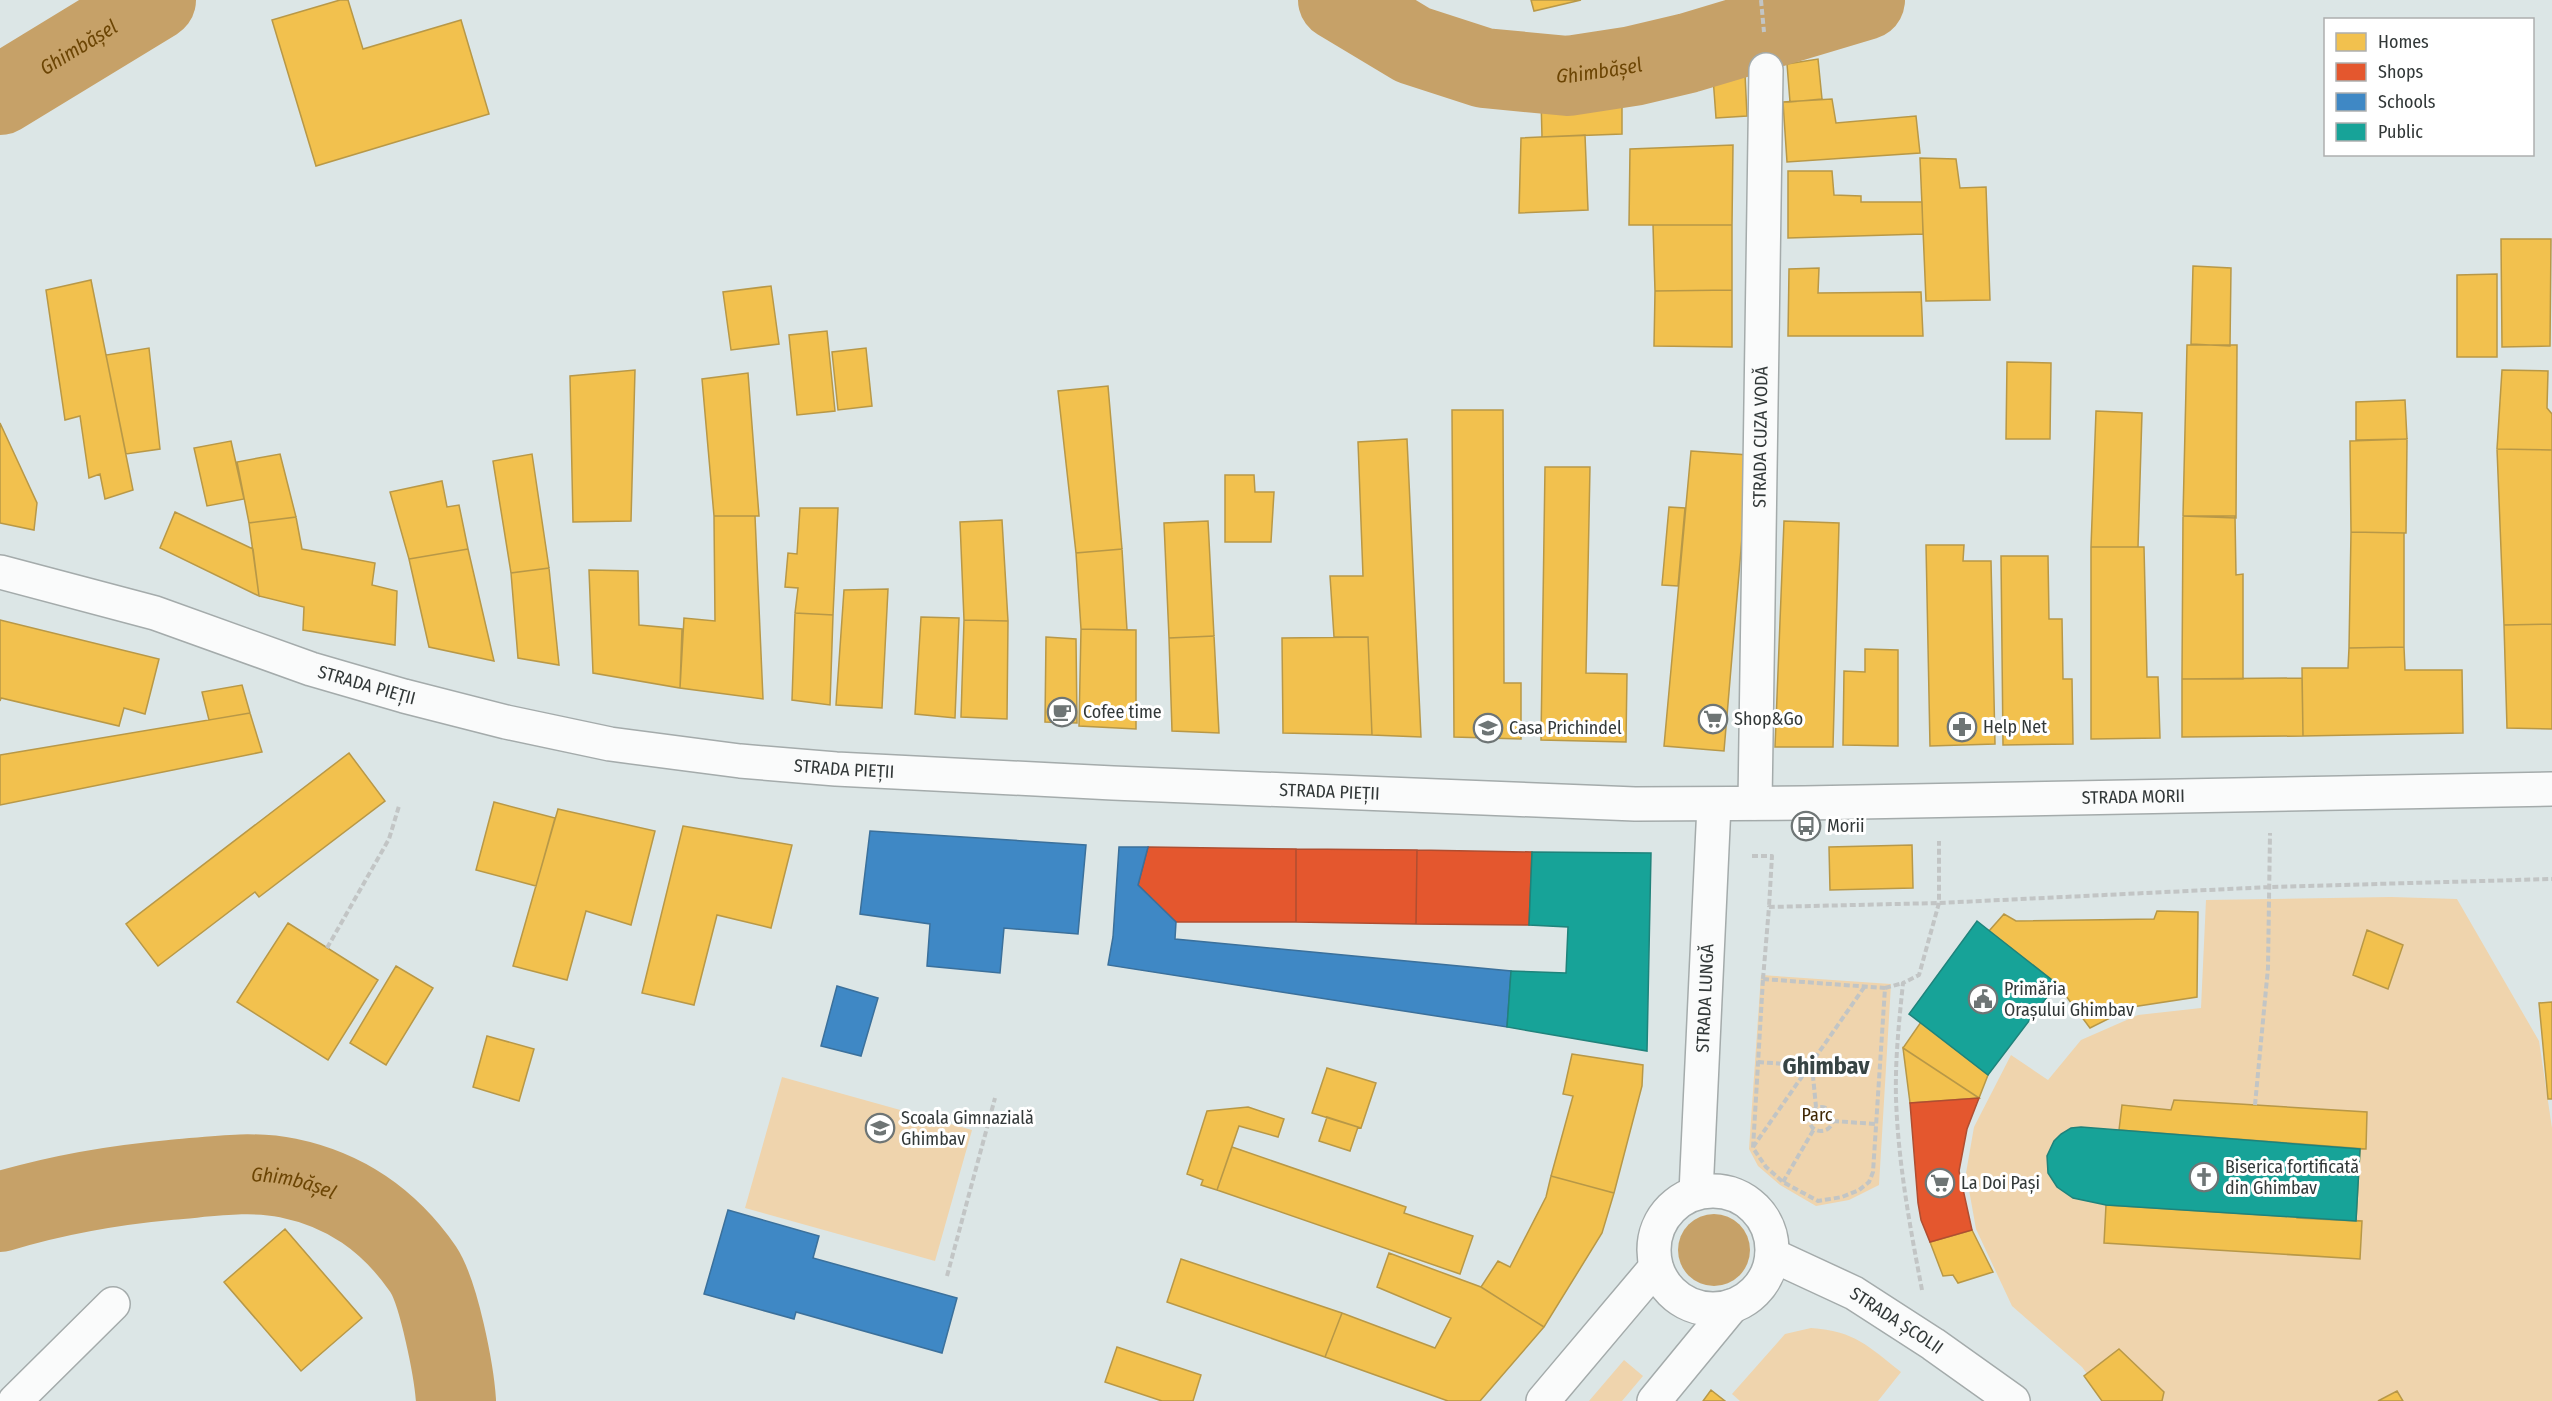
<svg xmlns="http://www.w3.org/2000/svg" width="2552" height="1401" font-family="'Fira Sans Condensed',sans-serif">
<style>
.green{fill:#efd4ad}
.water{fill:#c6a168}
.homes{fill:#f2c14e;stroke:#b89847;stroke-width:1.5}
.shops{fill:#e4572e;stroke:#af4e31;stroke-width:1.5}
.schools{fill:#3f88c5;stroke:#3b709b;stroke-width:1.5}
.public{fill:#17a398;stroke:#1f837b;stroke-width:1.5}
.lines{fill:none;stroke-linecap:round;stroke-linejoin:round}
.river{stroke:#c6a168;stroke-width:80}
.minor-casing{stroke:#a4abab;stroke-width:36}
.path{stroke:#c2c5c5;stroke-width:4;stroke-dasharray:6 3;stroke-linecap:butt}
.minor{stroke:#fafbfb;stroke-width:33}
.labels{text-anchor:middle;stroke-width:6;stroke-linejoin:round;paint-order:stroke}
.street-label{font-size:18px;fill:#323838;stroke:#fff}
.poi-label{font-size:18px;fill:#323838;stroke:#fff;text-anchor:start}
.park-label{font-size:18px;fill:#3e2603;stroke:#fff}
.water-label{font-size:20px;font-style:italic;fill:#6c4504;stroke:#fff}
.district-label{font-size:24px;font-weight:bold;fill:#374444;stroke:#fff}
</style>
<rect width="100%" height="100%" fill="#dce6e6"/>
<path class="green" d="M2391 897 2457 899 2539 1041 2552 1128V1401H2107L2082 1367 2012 1306 1976 1229 1966 1173 1974 1127 2011 1055 2048 1080 2081 1040 2138 1015 2201 1008 2206 900Z
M1761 975 1891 984 1879 1185 1849 1200 1816 1206 1780 1185 1758 1166 1749 1149Z
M782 1077 972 1130 935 1261 745 1208Z
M1811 1328C1855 1331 1868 1346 1901 1372L1878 1401H1740L1732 1394 1785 1334Z
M1624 1360 1643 1376 1622 1401H1589Z"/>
<path class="water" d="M1678 1250a36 36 0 1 1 72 0a36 36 0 1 1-72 0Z"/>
<path class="homes" d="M340 0H348L363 49 461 20 489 114 316 166 272 20Z
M1531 0H1581L1534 11Z
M1818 59 1822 99 1790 102 1787 64Z
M1745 74 1747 116 1716 118 1713 77Z
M1622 94V134L1542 137 1541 98Z
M1832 99 1836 123 1916 116 1920 153 1787 162 1783 102Z
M1585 135 1588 210 1519 213 1521 138Z
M1733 145 1732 225H1629L1630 149Z
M1920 158 1956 159 1960 188 1986 187 1990 300 1926 301Z
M1788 171H1832L1834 195 1861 196V202H1922L1923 234 1788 238Z
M1653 225H1732V290L1655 291Z
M2501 239H2551L2550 346 2502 347Z
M2193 266 2231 268 2230 346 2191 344Z
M1819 268 1818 293 1921 292 1923 336H1788L1789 269Z
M2497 274V357H2457V275Z
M91 280 133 490 105 499 100 474 89 478 80 416 65 420 46 290Z
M771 286 779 344 731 350 723 292Z
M1732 290V347L1654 346 1655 291Z
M827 331 835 411 797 415 789 335Z
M2187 345H2237L2236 518 2183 516Z
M149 348 160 449 126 454 106 355Z
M866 348 872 406 838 410 832 352Z
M2007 362 2051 363 2050 439H2006Z
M635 370 631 521 573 522 570 376Z
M2502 370 2548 371 2547 408 2552 414V450L2497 449Z
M748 373 759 516H714L702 379Z
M1108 386 1122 549 1076 553 1058 391Z
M2405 400 2407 439 2356 440V402Z
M1452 410H1503L1504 683H1521V739L1454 737Z
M2096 411 2142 413 2138 547H2091Z
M0 423 37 503 34 530 0 523Z
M1407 439 1421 737 1372 735 1368 637H1334L1330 576H1363L1358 442Z
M2407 439 2406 533 2351 532 2350 441Z
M231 441 244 499 207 506 194 448Z
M2497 449 2552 450V624L2504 625Z
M1691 451 1749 455 1724 751 1664 746Z
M280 454 296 517 249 523 237 462Z
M532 454 549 568 511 573 493 461Z
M1545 467H1590L1586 673 1627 674 1626 742 1541 740Z
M1225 475H1254L1255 492H1274L1271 542H1225Z
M442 481 447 507 459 505 468 549 409 559 390 492Z
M1669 507 1685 508 1678 586 1662 585Z
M800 508H838L833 615 795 613 798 588 785 587 788 553 797 554Z
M175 512 253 549 259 596 160 548Z
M714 516H755L763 699 680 688 684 618 715 621Z
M2183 516H2235L2236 575 2243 574V679H2182Z
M296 517 302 549 375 563 372 585 397 591 395 645 303 630 304 607 259 596 249 523Z
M1002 520 1008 621 964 620 960 522Z
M1208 521 1214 636 1169 638 1164 523Z
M1784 521 1839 523 1833 747H1775Z
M2351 532 2404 533V647L2349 648Z
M1926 545H1964L1963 561H1991L1995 744 1930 746Z
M2091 547H2144L2147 677H2158L2160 738 2091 739Z
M468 549 494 661 429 647 409 559Z
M1122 549 1127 630 1081 629 1076 553Z
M2001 556H2048L2049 619H2062L2063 679H2072L2073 744 2003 745Z
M549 568 559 665 518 658 511 573Z
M589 570 638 571 639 625 682 629 680 688 593 673Z
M888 589 882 708 836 705 844 590Z
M795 613 833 615 830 705 792 700Z
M921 617 959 618 955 718 915 714Z
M0 620 159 659 145 714 124 708 119 726 1 698 0 701Z
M964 620 1008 621 1007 719 961 717Z
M2552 624V729L2507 728 2504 625Z
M1081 629 1136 630V729L1079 726Z
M1214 636 1219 733 1172 731 1169 638Z
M1046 637 1076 639 1077 723 1045 722Z
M1368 637 1372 735 1283 733 1282 638Z
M2404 647 2405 670H2462L2463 733 2303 736 2302 668H2348L2349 648Z
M1865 649 1898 650V746L1843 745 1844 671 1865 672Z
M2302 678 2303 736 2182 737V679Z
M242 685 250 713 209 720 202 692Z
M250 713 262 752 0 805V755Z
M349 753 385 801 259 897 255 892 158 966 126 924Z
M494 802 555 818 536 886 476 870Z
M558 809 655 831 631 925 586 911 567 980 513 966Z
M683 826 792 845 771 928 717 915 694 1005 642 993Z
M1912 845 1913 888 1830 890 1829 847Z
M2157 911 2198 912 2197 997 2132 1007 2090 1028 2057 984 1989 931 2004 914 2016 921 2154 919Z
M288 923 378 980 328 1060 237 1002Z
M2367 930 2403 945 2388 989 2353 975Z
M396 966 433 988 386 1065 350 1043Z
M2552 1002V1099H2548L2539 1003Z
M1921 1022 1988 1075 1979 1098 1903 1048Z
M487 1036 534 1049 519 1101 473 1087Z
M1903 1048 1979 1098 1910 1103Z
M1572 1054 1643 1065 1642 1086 1614 1193 1551 1176 1573 1096 1563 1094Z
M1327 1068 1376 1083 1361 1128 1312 1113Z
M2174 1100 2367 1112 2366 1149 2119 1130 2122 1105 2171 1110Z
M1248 1107 1284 1119 1278 1137 1239 1126 1217 1190 1201 1185 1203 1180 1187 1174 1207 1111Z
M1327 1117 1358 1127 1350 1151 1319 1141Z
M2303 1145 2360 1149 2356 1221 2297 1218Z
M1232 1147 1406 1207 1404 1213 1473 1236 1460 1274 1217 1190Z
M1551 1176 1614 1193 1602 1233 1544 1327 1481 1287 1498 1261 1510 1267 1546 1197Z
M2106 1205 2362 1221 2360 1259 2104 1243Z
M285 1229 362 1318 301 1371 224 1282Z
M1972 1230 1993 1272 1958 1283 1953 1275 1943 1276 1930 1242Z
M1389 1253 1481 1287 1544 1327 1480 1401H1448L1325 1357 1342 1313 1435 1348 1451 1318 1377 1287Z
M1181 1259 1342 1313 1325 1357 1167 1302Z
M1117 1347 1201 1375 1193 1401H1162L1105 1382Z
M2119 1349 2164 1392 2162 1401H2102L2084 1376Z
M1711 1390 1725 1401H1703Z
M2397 1391 2403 1401H2378Z"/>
<path class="shops" d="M1148 847 1296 849V922H1176L1138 885Z
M1296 849 1417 850 1416 924 1296 922Z
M1417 850 1532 852 1529 925 1416 924Z
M1979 1098 1967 1129 1959 1171 1972 1230 1930 1242 1921 1220 1918 1203 1910 1103Z"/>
<path class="schools" d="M870 831 1086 845 1078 934 1004 928 1000 973 927 966 930 924 860 914Z
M1119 847H1148L1138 885 1176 922 1175 939 1511 971 1507 1027 1108 965 1113 937Z
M837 986 878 998 861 1056 821 1046Z
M728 1210 819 1236 813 1258 957 1298 942 1353 796 1312 794 1319 704 1294Z"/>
<path class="public" d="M1532 852 1651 853 1647 1051 1507 1027 1511 971 1566 973 1568 927 1529 925Z
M1977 921 2057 984 1988 1075 1909 1014Z
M2081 1127 2360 1149 2356 1221 2106 1205 2073 1198 2057 1187 2048 1173 2047 1156 2054 1141 2061 1134 2071 1128Z"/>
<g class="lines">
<g class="river">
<path id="s1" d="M1338 0 1413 45 1484 68 1568 76 1633 66 1688 53 1865 0"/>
<path id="s2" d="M0 95 156 0"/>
<path id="s3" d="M0 1212C53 1196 115 1185 170 1180 208 1177 249 1170 288 1178 346 1190 389 1220 423 1269 439 1293 454 1371 456 1401"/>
</g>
<g class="minor-casing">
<g id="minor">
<path id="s4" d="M0 572 155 613 311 669 404 696 506 722 610 744 740 761 836 769 1113 783 1635 804 1804 803 2552 789"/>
<path id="s5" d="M1755 803 1766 70"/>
<circle cx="1713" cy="1250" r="59"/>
<path id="s6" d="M1696 1193 1714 805"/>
<path id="s7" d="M1772 1255 1854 1293 1933 1344 2013 1401"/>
<path d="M15 1401 113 1304"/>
<path d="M1543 1401 1656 1267"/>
<path d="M1654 1401 1732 1306"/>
</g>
</g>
<path class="path" d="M1761 0 1764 32
M1752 856H1772L1769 907
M327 948 389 839 399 806
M1763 979 1769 907 1939 903 2270 887 2552 879
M1763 979 1885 988 1873 1172 1869 1182 1859 1190 1842 1197 1818 1201 1783 1182 1766 1167 1753 1148Z
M1885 988 1903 983
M1758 1062 1812 1066 1816 1107
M2255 1105 2268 968 2270 833
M1809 1119a12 12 0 1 1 24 0a12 12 0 1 1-24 0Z
M1833 1121 1876 1124
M1753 1147 1865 986
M1783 1182 1814 1129
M947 1276 995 1098
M1922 1290C1910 1227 1898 1162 1896 1098 1895 1060 1899 1022 1903 983L1919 975 1939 903V841"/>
<use href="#minor" class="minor"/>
</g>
<defs>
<g id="cafe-ring" transform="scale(1.5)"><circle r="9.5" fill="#fff" stroke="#6e7575" stroke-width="1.5"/><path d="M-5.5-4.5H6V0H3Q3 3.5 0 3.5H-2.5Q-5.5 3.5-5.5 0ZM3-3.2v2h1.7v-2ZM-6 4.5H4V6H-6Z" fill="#6e7575"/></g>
<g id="supermarket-ring" transform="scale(1.5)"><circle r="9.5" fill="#fff" stroke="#6e7575" stroke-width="1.5"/><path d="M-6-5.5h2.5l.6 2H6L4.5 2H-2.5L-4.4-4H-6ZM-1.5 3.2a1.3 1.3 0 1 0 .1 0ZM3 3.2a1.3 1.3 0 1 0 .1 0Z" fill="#6e7575"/></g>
<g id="pharmacy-ring" transform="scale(1.5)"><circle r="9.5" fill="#fff" stroke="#6e7575" stroke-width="1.5"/><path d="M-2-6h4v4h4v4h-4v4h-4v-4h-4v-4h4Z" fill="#6e7575"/></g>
<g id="school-ring" transform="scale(1.5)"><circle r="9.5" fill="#fff" stroke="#6e7575" stroke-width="1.5"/><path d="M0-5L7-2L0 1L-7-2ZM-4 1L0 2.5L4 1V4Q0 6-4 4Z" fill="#6e7575"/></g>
<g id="bus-ring" transform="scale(1.5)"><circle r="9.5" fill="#fff" stroke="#6e7575" stroke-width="1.5"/><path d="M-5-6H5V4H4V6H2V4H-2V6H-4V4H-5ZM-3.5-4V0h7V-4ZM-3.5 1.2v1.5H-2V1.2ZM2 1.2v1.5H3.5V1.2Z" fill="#6e7575"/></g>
<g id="civic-ring" transform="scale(1.5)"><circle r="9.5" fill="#fff" stroke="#6e7575" stroke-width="1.5"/><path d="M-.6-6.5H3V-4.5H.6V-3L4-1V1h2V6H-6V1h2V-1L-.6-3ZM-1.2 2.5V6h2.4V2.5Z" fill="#6e7575"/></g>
<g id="church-ring" transform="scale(1.5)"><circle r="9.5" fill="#fff" stroke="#6e7575" stroke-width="1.5"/><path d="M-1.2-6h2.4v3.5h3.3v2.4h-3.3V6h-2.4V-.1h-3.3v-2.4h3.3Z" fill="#6e7575"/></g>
</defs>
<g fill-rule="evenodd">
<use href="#cafe-ring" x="1062" y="712"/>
<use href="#supermarket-ring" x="1713" y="719"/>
<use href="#pharmacy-ring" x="1962" y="727"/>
<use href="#school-ring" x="1488" y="728"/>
<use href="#bus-ring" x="1806" y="826"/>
<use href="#civic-ring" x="1983" y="999"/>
<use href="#school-ring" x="880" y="1128"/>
<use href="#church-ring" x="2204" y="1177"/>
<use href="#supermarket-ring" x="1940" y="1183"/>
</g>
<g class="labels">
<g class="street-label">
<text dy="6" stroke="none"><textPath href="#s5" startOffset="366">STRADA CUZA VODĂ</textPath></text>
<text dy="6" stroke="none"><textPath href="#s4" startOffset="384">STRADA PIEȚII</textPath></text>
<text dy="6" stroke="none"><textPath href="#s4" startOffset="870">STRADA PIEȚII</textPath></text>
<text dy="6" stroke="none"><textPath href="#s4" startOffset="1356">STRADA PIEȚII</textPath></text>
<text dy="6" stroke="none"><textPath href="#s4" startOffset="2160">STRADA MORII</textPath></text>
<text dy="6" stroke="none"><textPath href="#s6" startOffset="195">STRADA LUNGĂ</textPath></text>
<text dy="6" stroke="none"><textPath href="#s7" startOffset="141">STRADA ȘCOLII</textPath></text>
</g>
<g class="poi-label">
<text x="1083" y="718">Cofee time</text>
<text x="1734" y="725">Shop&amp;Go</text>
<text x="1983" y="733">Help Net</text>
<text x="1509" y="734">Casa Prichindel</text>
<text x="1827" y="832">Morii</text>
<text x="2004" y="995">Primăria<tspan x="2004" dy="21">Orașului Ghimbav</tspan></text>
<text x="901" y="1124">Scoala Gimnazială<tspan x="901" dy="21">Ghimbav</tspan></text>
<text x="2225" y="1173">Biserica fortificată<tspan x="2225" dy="21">din Ghimbav</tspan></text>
<text x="1961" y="1189">La Doi Pași</text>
</g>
<g class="park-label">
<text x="1817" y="1121">Parc</text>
</g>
<g class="water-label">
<text dy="7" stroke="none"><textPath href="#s2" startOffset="92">Ghimbășel</textPath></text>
<text dy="7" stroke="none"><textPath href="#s1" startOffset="278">Ghimbășel</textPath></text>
<text dy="7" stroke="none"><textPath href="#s3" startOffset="298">Ghimbășel</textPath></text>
</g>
<g class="district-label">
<text x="1826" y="1074">Ghimbav</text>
</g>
</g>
<rect x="2324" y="18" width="210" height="138" fill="#ffffff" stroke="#adafaf" stroke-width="1.5"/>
<rect x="2336" y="33" width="30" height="18" fill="#f2c14e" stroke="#adafaf" stroke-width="1.5"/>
<text x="2378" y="48" font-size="18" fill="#323838">Homes</text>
<rect x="2336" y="63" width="30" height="18" fill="#e4572e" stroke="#adafaf" stroke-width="1.5"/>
<text x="2378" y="78" font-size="18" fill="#323838">Shops</text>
<rect x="2336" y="93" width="30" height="18" fill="#3f88c5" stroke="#adafaf" stroke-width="1.5"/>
<text x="2378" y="108" font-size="18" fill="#323838">Schools</text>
<rect x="2336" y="123" width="30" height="18" fill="#17a398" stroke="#adafaf" stroke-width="1.5"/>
<text x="2378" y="138" font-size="18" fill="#323838">Public</text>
</svg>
